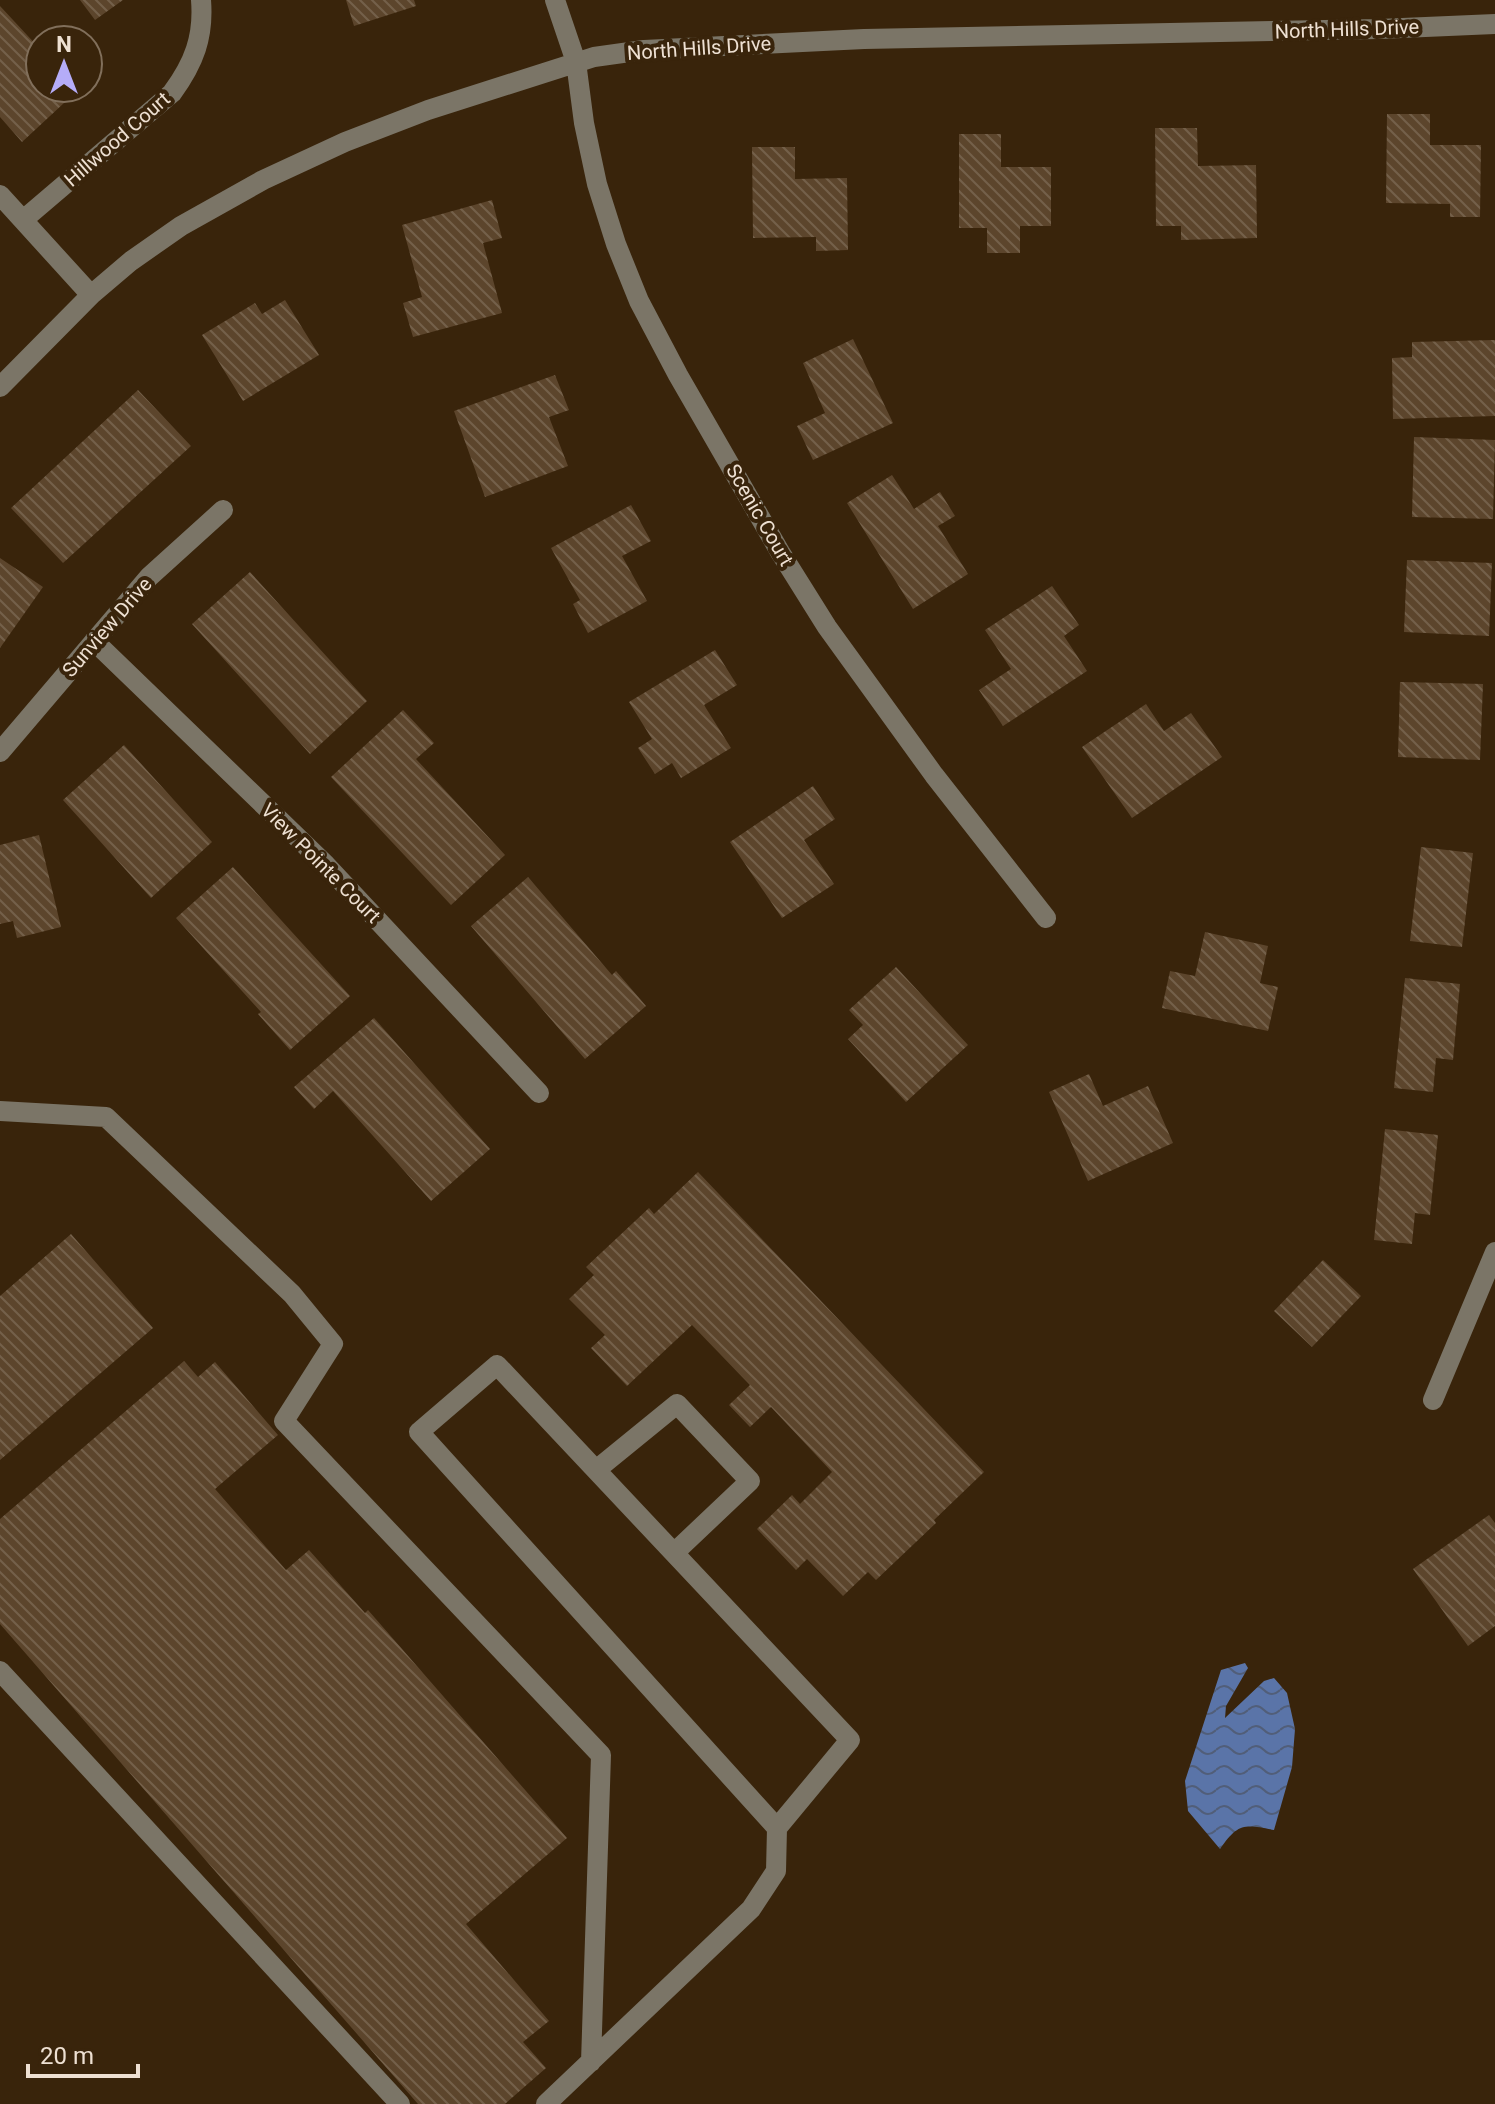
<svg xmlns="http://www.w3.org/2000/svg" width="1495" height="2104" font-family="Roboto,sans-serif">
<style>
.water{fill:url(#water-waves)}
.building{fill:url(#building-back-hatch)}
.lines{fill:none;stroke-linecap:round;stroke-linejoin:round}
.minor{stroke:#7b7567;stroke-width:20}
.labels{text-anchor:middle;stroke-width:8;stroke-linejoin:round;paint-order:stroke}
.street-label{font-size:20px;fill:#eee0d2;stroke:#39240b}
</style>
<defs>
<pattern id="water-waves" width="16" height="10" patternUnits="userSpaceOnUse" patternTransform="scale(2)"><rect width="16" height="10" fill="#5a74a8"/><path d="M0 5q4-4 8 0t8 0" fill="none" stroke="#515e79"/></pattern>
<pattern id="building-back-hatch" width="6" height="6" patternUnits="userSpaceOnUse" patternTransform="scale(2)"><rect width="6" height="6" fill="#5c452c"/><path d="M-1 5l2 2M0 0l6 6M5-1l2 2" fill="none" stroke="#74604a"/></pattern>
</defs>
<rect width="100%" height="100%" fill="#39240b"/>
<path class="water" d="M1245 1663 1248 1668 1226 1706 1225 1718 1264 1681 1274 1678 1287 1693 1295 1729 1292 1767 1274 1830C1244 1824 1238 1823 1220 1849L1188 1811 1185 1781 1221 1670Z"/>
<path class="building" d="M80 0H123L95 20Z
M346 0H414L416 6 354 26Z
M0 6 40 49V88H76L78 90 22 142 0 117Z
M1387 114H1430V145H1481L1480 217H1450V204L1386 203Z
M1155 128H1197L1198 166 1256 165 1257 238 1181 240V226H1156Z
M959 134H1001V167H1051V226H1020V253H987V228H959Z
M752 147H795V179L847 178 848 250 816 251V237L753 238Z
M492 200 502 238 483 243 502 313 413 337 403 303 422 297 402 225Z
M285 300 319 355 243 401 202 335 255 303 262 314Z
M853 339 893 423 813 460 797 426 825 413 803 363Z
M1495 340V416L1393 419 1392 358 1412 357V342Z
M555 375 569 410 549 417 568 466 485 497 454 411Z
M138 390 191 446 63 563 11 508Z
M1414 437 1495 440 1493 519 1412 517Z
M892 475 914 509 940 492 955 516 938 526 968 574 913 609 847 503Z
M631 505 651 541 622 556 647 601 588 633 573 604 580 600 551 548Z
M0 558 43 587 0 648Z
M1407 560 1492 563 1489 636 1404 632Z
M250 572 367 701 310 754 192 624Z
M1052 586 1079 625 1064 636 1087 671 1003 726 979 690 1011 669 985 630Z
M715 650 737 685 704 705 731 748 681 778 672 763 655 774 638 748 652 739 629 702Z
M1400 682 1483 684 1480 760 1398 757Z
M1146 704 1164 731 1191 713 1222 757 1132 818 1082 747Z
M403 710 434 743 416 759 505 855 451 905 331 777Z
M124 745 212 842 151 898 63 800Z
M813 786 835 819 804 840 834 884 782 918 730 842Z
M39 835 61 927 17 938 13 921 0 924V845Z
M1421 847 1473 853 1462 947 1410 941Z
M233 867 350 996 290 1050 258 1014 261 1012 176 918Z
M528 877 612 975 616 971 646 1006 585 1059 471 926Z
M1205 932 1268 946 1260 983 1278 987 1268 1031 1162 1008 1170 971 1195 976Z
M896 967 968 1045 906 1102 848 1039 863 1025 849 1010Z
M1405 978 1460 984 1453 1060 1436 1058 1433 1092 1394 1088Z
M374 1018 490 1149 431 1201 333 1091 314 1109 294 1087Z
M1089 1074 1103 1106 1148 1086 1173 1143 1088 1181 1049 1092Z
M1385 1129 1438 1135 1430 1215 1415 1213 1412 1244 1374 1240Z
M698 1172 984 1472 934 1520 936 1523 876 1580 868 1572 843 1596 807 1559 796 1570 757 1529 792 1495 800 1504 832 1472 771 1407 750 1427 729 1405 750 1385 692 1325 627 1386 591 1348 605 1335 569 1299 594 1275 586 1267 649 1208 654 1214Z
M71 1234 153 1328 0 1460V1296Z
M1323 1260 1361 1296 1312 1347 1274 1311Z
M184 1361 198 1377 215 1362 278 1435 215 1489 286 1570 309 1550 365 1613 368 1610 567 1838 466 1924 549 2021 523 2042 546 2068 505 2104H418L0 1624V1519Z
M1489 1515 1495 1523V1626L1468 1646 1413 1569Z"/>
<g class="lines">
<path class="minor" d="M555 0 576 62 584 123 597 184 616 244 639 301 678 375 780 552 827 627 934 775 1046 918
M0 195 91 295
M23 220 172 93C194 63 204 37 201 0
M0 387 91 295 131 261 181 226 263 180 345 142 428 110 594 57 644 50 864 39 1379 29 1495 24
M94 641 326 865 539 1093
M0 752 149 577 223 510
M0 1111 106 1117 292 1294 333 1344 284 1421 601 1755 591 2062
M1433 1400 1495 1252
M596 1470 677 1404 750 1481 674 1553
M0 1671 400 2104
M546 2104 751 1909 776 1871 777 1828 419 1432 497 1365 850 1740 777 1828"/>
</g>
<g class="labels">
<g class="street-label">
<text transform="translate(1347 29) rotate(-2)" y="7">North Hills Drive</text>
<text transform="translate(699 48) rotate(-4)" y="7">North Hills Drive</text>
<text transform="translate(117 139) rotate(-41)" y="7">Hillwood Court</text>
<text transform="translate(760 515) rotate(60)" y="7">Scenic Court</text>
<text transform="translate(107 627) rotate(-49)" y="7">Sunview Drive</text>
<text transform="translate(321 863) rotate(45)" y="7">View Pointe Court</text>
</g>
</g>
<g transform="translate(64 64)"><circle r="38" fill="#39240b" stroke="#816f5b" stroke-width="2"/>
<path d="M0-6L14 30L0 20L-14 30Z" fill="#b5acf8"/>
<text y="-12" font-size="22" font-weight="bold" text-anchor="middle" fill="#eee0d2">N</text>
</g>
<path d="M28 2064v12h110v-12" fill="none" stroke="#eee0d2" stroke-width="4"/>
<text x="40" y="2064" font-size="24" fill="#eee0d2" stroke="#39240b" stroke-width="6" paint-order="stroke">20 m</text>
</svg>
